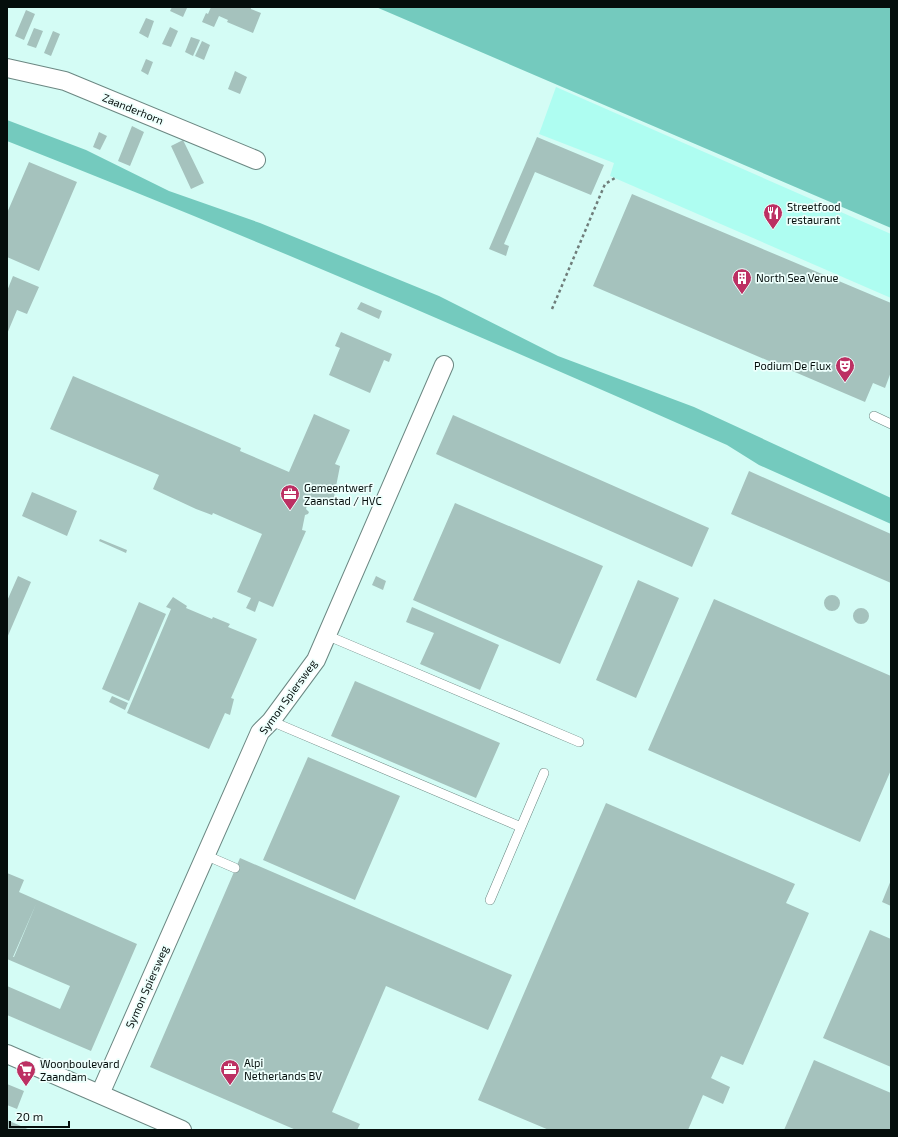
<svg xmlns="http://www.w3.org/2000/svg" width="898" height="1137" font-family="'Exo 2',sans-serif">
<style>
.built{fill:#d4fcf5}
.green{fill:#aefdf1}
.water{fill:#74cabe}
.building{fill:#a5c2bd;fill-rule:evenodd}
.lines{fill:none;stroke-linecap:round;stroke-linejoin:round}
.lane-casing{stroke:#6b8782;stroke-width:10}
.street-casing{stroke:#6b8782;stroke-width:20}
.path{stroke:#6f7d7a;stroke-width:2.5;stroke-dasharray:3 3;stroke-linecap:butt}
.lane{stroke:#fff;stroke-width:9}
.street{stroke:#fff;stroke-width:18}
.labels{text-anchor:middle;stroke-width:3.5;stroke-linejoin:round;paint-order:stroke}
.street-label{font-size:11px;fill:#050e0c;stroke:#edfffc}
.poi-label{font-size:11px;fill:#050e0c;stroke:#edfffc;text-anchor:start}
</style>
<rect width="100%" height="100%" fill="#edfffc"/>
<path class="built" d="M7 7H474L891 187V1130H7Z"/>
<path class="green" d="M556 87 891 234V298L610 176 614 163 539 134Z"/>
<path class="water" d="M376 7H891V228Z
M7 120 86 150 169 191 260 223 439 296 558 356 694 407 891 498V524L759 465 727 445C489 340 250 236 7 141Z"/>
<path class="building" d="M172 7H184L187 8 183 17 170 11Z
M211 7H251V9L261 13 253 33 227 22 228 20 219 16 214 27 202 22 206 13 208 14Z
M26 10 35 14 24 40 15 36Z
M146 18 154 21 148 38 139 33Z
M170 27 178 31 171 47 162 44Z
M34 28 43 31 36 48 27 45Z
M53 31 60 34 51 56 44 53Z
M191 37 200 40 193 56 185 52Z
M202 41 210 45 204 60 195 56Z
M146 59 153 62 148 75 141 71Z
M235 71 247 77 240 94 228 89Z
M132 126 144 132 130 166 118 161Z
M99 132 107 136 100 150 93 147Z
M537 137 604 165 591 195 535 172 504 244 509 246 506 256 489 249Z
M183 140 204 183 191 189 171 146Z
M29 162 77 182 39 271 7 257V213Z
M632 194 891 303V372L885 388 873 383 865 402 593 286Z
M13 276 39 287 27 314 17 310 7 334V291Z
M361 302 382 311 379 319 357 309Z
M341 332 392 354 389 362 384 360 370 393 329 375 340 348 335 346Z
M73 376 241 448 240 451 289 472 314 414 350 430 335 464 340 466 332 507 308 502 306 509 309 512 308 514 305 515 302 530 306 531 273 607 259 601 255 612 246 608 251 598 237 592 262 534 213 513 212 515 196 509 153 489 159 475 50 429Z
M453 415 709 528 692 567 436 454Z
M749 471 891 534V583L731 514Z
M32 492 77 511 67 536 22 516Z
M455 503 603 566 560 664 413 600Z
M100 539 127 550 126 553 99 541Z
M18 576 31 582 7 638V601Z
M376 576 386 581 383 590 372 585Z
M638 580 679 598 636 698 596 680Z
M824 603a8 8 0 1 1 16 0a8 8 0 1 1-16 0Z
M173 597 187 606 186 608 212 619 213 617 230 624 228 627 257 639 231 698 234 699 230 715 225 713 209 749 127 713 171 609 166 607Z
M714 599 891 676V770L860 842 648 750Z
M139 602 166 614 129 701 102 689Z
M412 607 499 645 480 690 420 664 434 633 406 622Z
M853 616a8 8 0 1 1 16 0a8 8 0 1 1-16 0Z
M355 681 500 743 476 798 331 736Z
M112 696 128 703 125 710 109 702Z
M308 757 400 796 355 900 263 860Z
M606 803 795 884 786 903 809 913 743 1065 721 1056 711 1078 730 1087 723 1104 703 1095 688 1130H549L478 1100Z
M240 858 512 975 488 1030 386 986 332 1112 360 1124 357 1130H296L150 1067Z
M7 873 24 880 19 892 137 944 91 1051 7 1015V986L60 1009 70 986 7 959ZM36 904 14 957H13Z
M891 880V906L882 902Z
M870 930 891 939V1067L823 1038Z
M814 1060 891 1093V1130H784Z
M7 1084 24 1091 17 1109 7 1105Z
M7 1120 30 1130H7Z"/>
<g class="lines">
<g class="lane-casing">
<path id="lane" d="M874 416 891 424
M326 635 579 742
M271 721 521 827 544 773
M205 855 235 868
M490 900 521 827"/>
</g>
<g class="street-casing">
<path id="street" d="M7 68 65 81 256 160
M7 1054 182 1130
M100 1094 260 732 271 721 316 660 444 365"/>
</g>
<path class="path" d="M552 309 605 184 615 178"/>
<use href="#lane" class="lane"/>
<use href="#street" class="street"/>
</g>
<defs>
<g id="restaurant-pin" transform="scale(1)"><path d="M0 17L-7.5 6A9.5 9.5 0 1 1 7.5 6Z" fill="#bc3063" stroke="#edfffc"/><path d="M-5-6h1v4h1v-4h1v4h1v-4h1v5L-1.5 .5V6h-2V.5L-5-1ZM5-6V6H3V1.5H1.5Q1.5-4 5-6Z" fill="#fff"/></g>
<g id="building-pin" transform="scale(1)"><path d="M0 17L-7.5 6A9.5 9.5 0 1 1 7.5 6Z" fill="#bc3063" stroke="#edfffc"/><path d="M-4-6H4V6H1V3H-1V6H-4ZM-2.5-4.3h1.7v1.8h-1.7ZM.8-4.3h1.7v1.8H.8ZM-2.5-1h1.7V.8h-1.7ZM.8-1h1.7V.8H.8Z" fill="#fff"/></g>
<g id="theatre-pin" transform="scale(1)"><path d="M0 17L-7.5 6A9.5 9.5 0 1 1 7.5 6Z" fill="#bc3063" stroke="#edfffc"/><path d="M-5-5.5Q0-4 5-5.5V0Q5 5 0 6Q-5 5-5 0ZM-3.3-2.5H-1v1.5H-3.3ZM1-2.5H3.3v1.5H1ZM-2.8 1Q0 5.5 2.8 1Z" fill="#fff"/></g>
<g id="office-pin" transform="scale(1)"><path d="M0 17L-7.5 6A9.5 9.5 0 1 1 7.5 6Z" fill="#bc3063" stroke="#edfffc"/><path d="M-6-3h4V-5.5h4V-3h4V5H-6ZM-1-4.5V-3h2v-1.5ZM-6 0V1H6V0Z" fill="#fff"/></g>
<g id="supermarket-pin" transform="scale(1)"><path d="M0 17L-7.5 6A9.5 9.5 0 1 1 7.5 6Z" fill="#bc3063" stroke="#edfffc"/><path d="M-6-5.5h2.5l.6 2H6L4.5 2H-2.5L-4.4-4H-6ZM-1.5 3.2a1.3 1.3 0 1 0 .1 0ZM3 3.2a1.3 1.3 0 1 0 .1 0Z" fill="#fff"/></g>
</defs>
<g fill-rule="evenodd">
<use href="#restaurant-pin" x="773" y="213"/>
<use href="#building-pin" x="742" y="278"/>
<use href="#theatre-pin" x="845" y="366"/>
<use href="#office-pin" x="290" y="494"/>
<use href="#office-pin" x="230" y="1069"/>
<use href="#supermarket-pin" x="26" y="1070"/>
</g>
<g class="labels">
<g class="street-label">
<text transform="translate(133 109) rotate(22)" y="4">Zaanderhorn</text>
<text transform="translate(288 697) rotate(-54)" y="4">Symon Spiersweg</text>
<text transform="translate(147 987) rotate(-66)" y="4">Symon Spiersweg</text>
</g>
<g class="poi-label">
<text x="787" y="211">Streetfood<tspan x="787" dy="13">restaurant</tspan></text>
<text x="756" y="282">North Sea Venue</text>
<text x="831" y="370" text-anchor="end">Podium De Flux</text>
<text x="304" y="492">Gemeentwerf<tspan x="304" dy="13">Zaanstad / HVC</tspan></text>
<text x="244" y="1067">Alpi<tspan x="244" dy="13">Netherlands BV</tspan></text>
<text x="40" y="1068">Woonboulevard<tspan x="40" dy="13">Zaandam</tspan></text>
</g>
</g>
<rect width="898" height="1137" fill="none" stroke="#050e0c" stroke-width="16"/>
<path d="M10 1121v6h59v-6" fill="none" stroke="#050e0c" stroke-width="2"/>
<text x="16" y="1121" font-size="12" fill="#050e0c" stroke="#edfffc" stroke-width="3" paint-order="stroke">20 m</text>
</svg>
